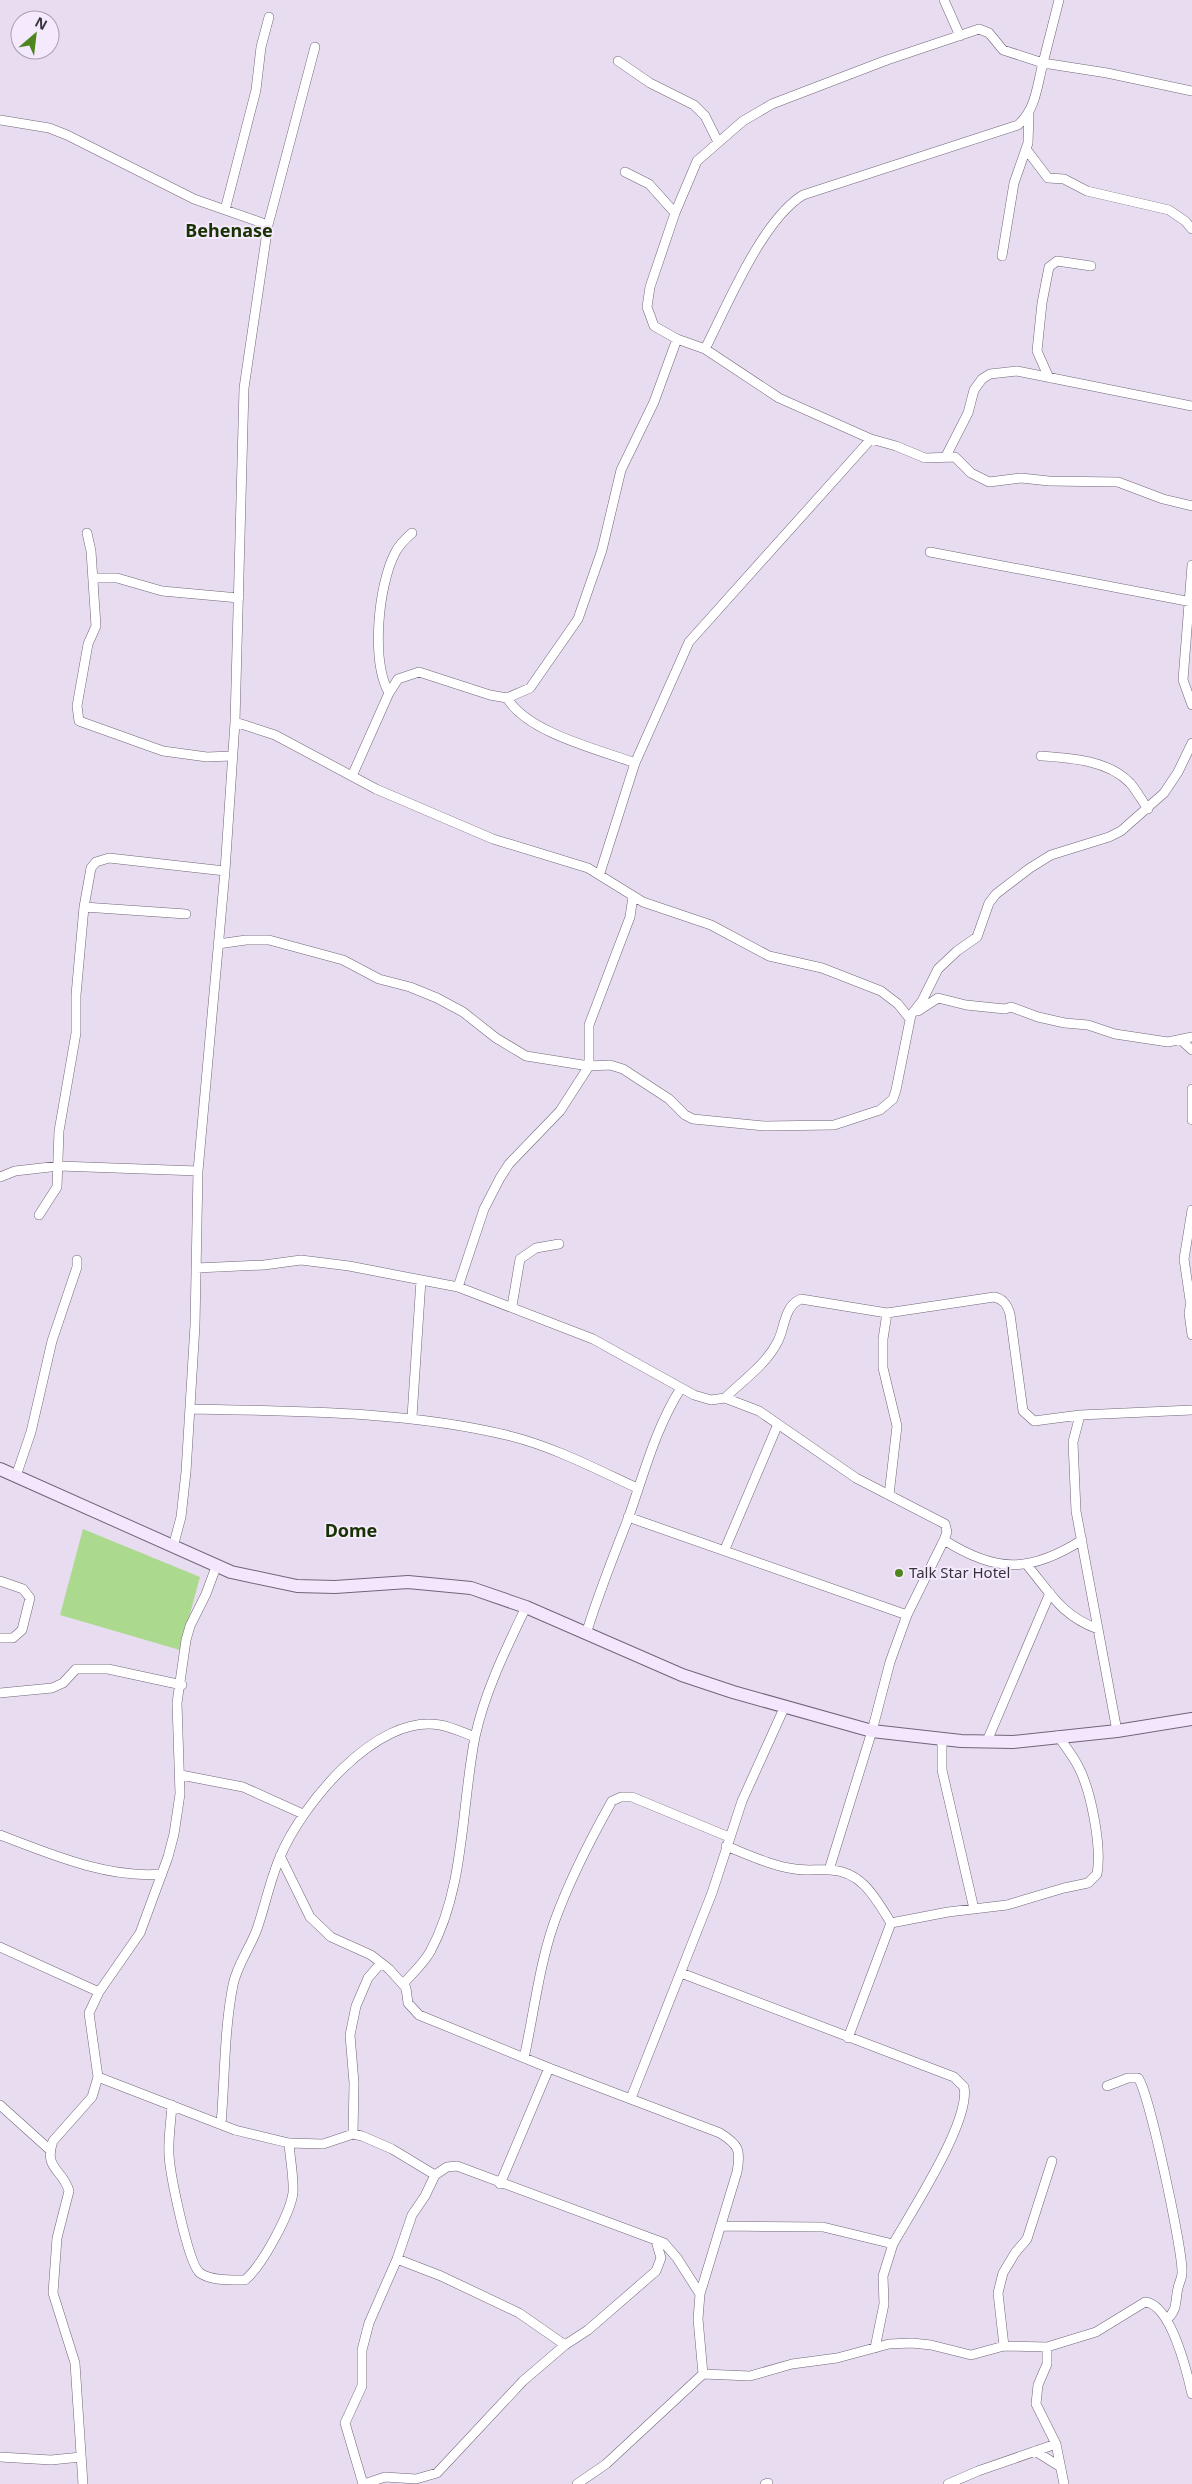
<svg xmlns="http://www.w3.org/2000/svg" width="1192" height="2484" font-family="'Noto Sans',sans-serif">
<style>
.green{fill:#abda8e}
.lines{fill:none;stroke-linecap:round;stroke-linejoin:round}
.street-casing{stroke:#716678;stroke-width:10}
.secondary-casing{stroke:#716678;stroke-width:14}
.street{stroke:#fff;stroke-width:9}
.secondary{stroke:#f4e6fc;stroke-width:12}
.poi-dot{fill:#4f851e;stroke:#f5e9fe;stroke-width:2}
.labels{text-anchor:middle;stroke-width:4;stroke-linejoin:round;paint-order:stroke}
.poi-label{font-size:15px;fill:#39343c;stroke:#f5e9fe;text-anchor:start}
.quarter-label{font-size:18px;font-weight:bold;fill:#183201;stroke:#f5e9fe}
</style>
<rect width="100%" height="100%" fill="#e8dcf0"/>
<path class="green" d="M83 1529 200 1577 180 1650 60 1615Z"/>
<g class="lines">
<g class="street-casing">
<path id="street" d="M944 0 960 36
M1059 0 1043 63 1003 50 989 33 979 29 887 60 772 104 743 121 697 161 675 213 650 287 647 307 654 326 677 339 705 349 779 398 871 439 896 446 925 458 955 457 971 473 989 482 1021 478 1049 481 1118 482 1163 499 1192 506
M618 61 650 83 694 105 705 116 718 142
M0 120 49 128 67 135 194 199 268 225
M1026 149 1048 178 1064 179 1087 191 1169 210 1185 221 1192 229
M625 172 649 184 675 213
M225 210 256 90 261 47 269 17
M1002 256 1014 183 1028 143 1029 114
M705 349C727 306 762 220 803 195L1018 125C1036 109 1037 86 1043 63L1107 73 1192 91
M1049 378 1037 351 1042 303 1049 267 1057 261 1091 266
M946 456 968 413 974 390 982 379 990 374 1017 371 1192 406
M87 533 91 551 96 626 88 644 77 706 79 721 163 751 207 757 231 756
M930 552 1192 602
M1192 565 1183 680 1192 705
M93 578H117L162 591 239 598
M389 693C371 661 378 586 395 553 399 545 405 539 412 533
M507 698C528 733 598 749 635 763
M235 722 275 735 376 789 493 839 588 868 643 902 711 925 769 956 822 968 881 991 898 1004 910 1019
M1041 756C1071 758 1108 760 1130 783 1137 791 1142 801 1148 809
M352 776 389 693 398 679 419 672 490 695 507 698 530 688 578 619 602 550 621 470 654 402 677 339
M600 873 635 763 689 642 871 439
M84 907 186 914
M218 944 246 940H269L343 960 379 979 410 987 437 998 463 1012 496 1038 526 1056 589 1066 610 1065 623 1069 669 1099 685 1115 693 1119 765 1126 834 1125 880 1110 893 1099 896 1090 911 1015 922 1001 938 969 957 951 977 937 989 903 996 894 1030 868 1051 855 1109 837 1121 831 1164 793 1178 772 1192 743
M918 1011 938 998 966 1005 1005 1009 1011 1007 1038 1017 1065 1023 1088 1025 1115 1034 1168 1042 1192 1037
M1181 1040 1192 1050
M1192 1089V1120
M0 1177 15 1171 59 1166 198 1171
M39 1215 57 1187 59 1131 76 1033V995L84 907 91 868 96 862 109 858 225 871
M196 1268 264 1265 301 1260 349 1266 458 1287 593 1339 694 1395 711 1400 725 1398 759 1411 856 1478 945 1524 947 1532 944 1540 907 1615 890 1662 872 1731 829 1870
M458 1287 484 1209 500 1178 509 1164 560 1111 589 1066V1025L630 917 633 896
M1192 1296 1189 1313 1192 1335
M1190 1300 1184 1259 1192 1210
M512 1306 520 1259 536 1248 559 1244
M887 1313 883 1339V1368L897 1426 889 1495
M725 1398C743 1380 766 1365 778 1341 785 1327 784 1306 801 1299L887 1313 994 1297C1003 1299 1007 1304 1010 1314L1023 1411 1034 1421 1080 1415 1192 1410
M190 1409C294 1411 409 1411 510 1436 554 1447 596 1469 637 1488
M1080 1415 1073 1442 1076 1511 1117 1731
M412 1417 421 1280
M16 1476 31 1432 52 1341 77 1267V1260
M628 1517 907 1615
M944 1540C996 1573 1030 1573 1082 1540
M173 1547 181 1517 186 1472 195 1325 198 1171 225 871 235 722 244 388 268 225 315 47
M725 1549 778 1424
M1027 1565C1051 1594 1062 1616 1098 1629
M0 1581 23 1589 30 1598 22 1630 13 1638H0
M586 1634C598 1595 613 1557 628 1519 644 1474 655 1429 681 1388
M0 1693 52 1688 63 1683 76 1669H108L182 1685
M942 1739V1770L974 1909
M987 1741 1050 1593
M181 1775 243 1787 303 1814
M0 1835C50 1854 108 1879 162 1874
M726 1846C749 1855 772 1866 795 1869 807 1871 819 1869 830 1870 862 1871 876 1899 891 1923
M280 1856 310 1917 331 1937 371 1955 389 1969 406 1988 408 2003 419 2015 549 2068 720 2133C739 2145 741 2150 737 2172L700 2294 698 2319 703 2374 606 2464 577 2484
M891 1923 948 1912 1007 1905 1064 1888 1088 1883 1097 1874C1102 1847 1091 1790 1078 1766 1073 1756 1065 1746 1058 1736
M0 1947 99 1992
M681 1973 954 2077 964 2087C971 2121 911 2212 893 2244L883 2276 884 2304 875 2348
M403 1984C412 1974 423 1964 430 1952 465 1888 461 1808 475 1737 485 1691 506 1649 526 1607
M848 2038 891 1923
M524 2058C534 2013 539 1966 554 1923 569 1881 590 1840 612 1801L621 1797H632L729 1837
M98 2077 235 2130 289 2143 323 2144 353 2134 362 2136 392 2149 435 2175
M1107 2086 1128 2078H1138C1149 2091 1183 2252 1182 2273 1182 2278 1179 2283 1178 2288 1175 2300 1178 2310 1167 2319
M631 2098 712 1893 742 1801 785 1706
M0 2105 50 2150
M172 2105C171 2122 168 2138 169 2155 170 2173 188 2264 200 2273 212 2281 231 2280 245 2280 262 2266 290 2214 293 2193 294 2177 290 2159 289 2143
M221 2124C225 2078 224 2030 233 1985 237 1965 250 1948 257 1929 265 1906 270 1880 280 1857 301 1806 376 1713 440 1725 452 1727 464 1733 475 1737
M353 2134 354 2083 350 2035 356 2006 368 1978 381 1963
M500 2184 549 2068
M721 2226 823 2227 893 2244
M397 2259 441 2276 519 2313 565 2345
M1004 2346 998 2293 1003 2273 1015 2253 1027 2239 1052 2161
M1047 2347V2364L1038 2385 1036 2404 1056 2444 1064 2484
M703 2374 750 2376 792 2364 837 2358 889 2344 912 2343 931 2345 971 2355 1004 2346 1047 2347 1096 2332 1145 2302C1171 2304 1187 2372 1192 2394
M1035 2451 1059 2466
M0 2457 51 2460 81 2457
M83 2484 75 2363 53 2293 57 2238 69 2191C63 2169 43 2169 53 2141L92 2097 98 2077 89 2013 99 1992 140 1933 168 1857 174 1834 180 1794 177 1703 186 1640 190 1626 206 1594 216 1567
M363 2484 345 2423 362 2386V2350L369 2323 397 2259 412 2215 425 2196 435 2175 447 2167 457 2166 664 2243 677 2258 700 2294
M364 2484 385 2477 416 2479 437 2473 523 2381 565 2345 588 2330 656 2271 661 2258 656 2241
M765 2484 768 2483
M948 2484 978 2471 1056 2444"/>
</g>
<g class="secondary-casing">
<path id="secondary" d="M0 1469 231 1572 297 1586 335 1587 408 1582 471 1588 526 1607 682 1675 733 1692 872 1731 961 1741 1013 1742 1117 1731 1192 1719"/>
</g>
<use href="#street" class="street"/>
<use href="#secondary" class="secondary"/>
</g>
<circle class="poi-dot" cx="899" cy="1573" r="5"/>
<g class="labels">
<g class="poi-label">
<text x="909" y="1578">Talk Star Hotel</text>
</g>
<g class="quarter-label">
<text x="229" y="237">Behenase</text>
<text x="351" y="1537">Dome</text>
</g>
</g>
<g transform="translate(35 35) rotate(28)"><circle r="24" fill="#f5e9fe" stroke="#aaa1b0"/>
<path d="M0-4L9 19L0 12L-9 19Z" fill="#4f851e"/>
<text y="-8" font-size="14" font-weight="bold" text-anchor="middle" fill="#39343c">N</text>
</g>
</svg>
